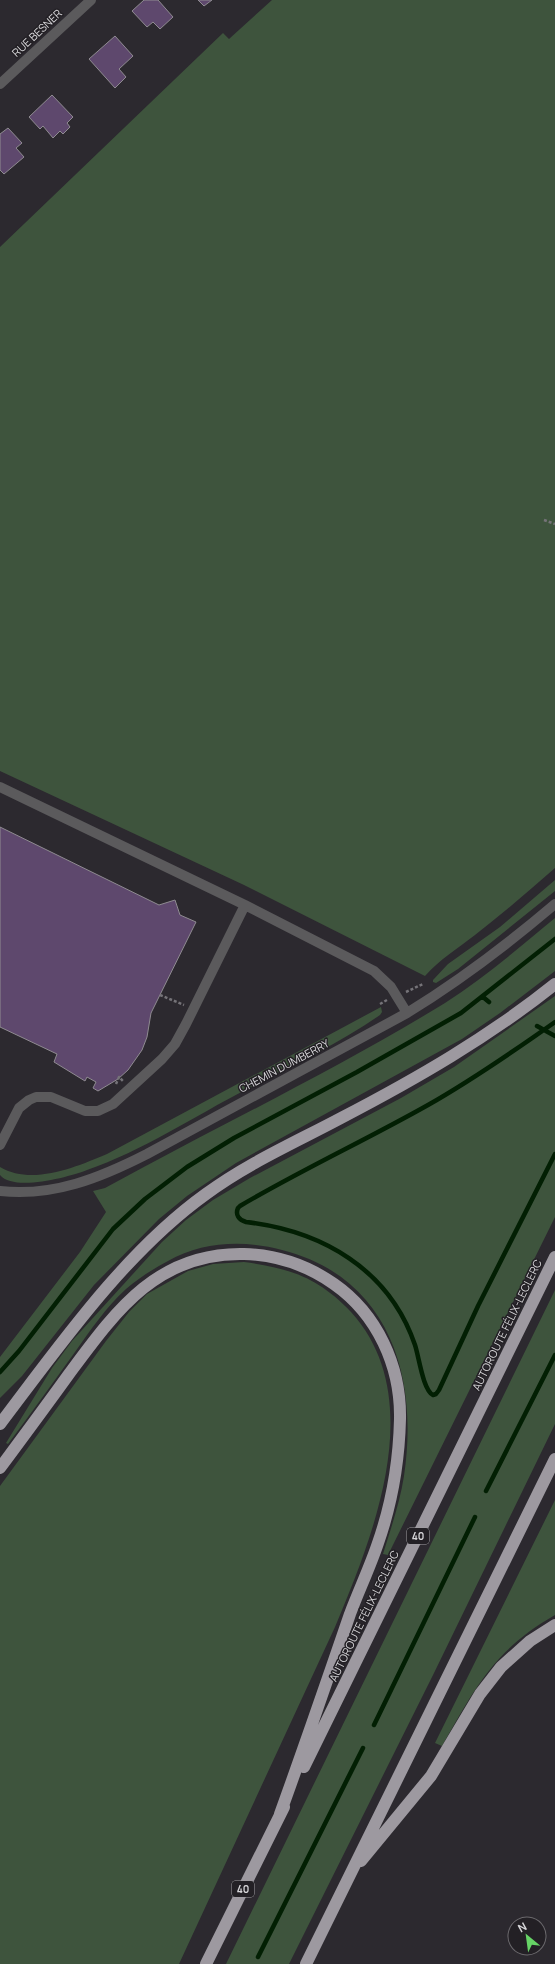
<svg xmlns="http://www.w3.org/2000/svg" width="555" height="1964" font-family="Manrope,sans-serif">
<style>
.green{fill:#3e543d}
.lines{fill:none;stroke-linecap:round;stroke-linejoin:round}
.stream{stroke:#021f03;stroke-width:4.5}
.building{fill:#5e486d;stroke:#8f8b91}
.path{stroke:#757378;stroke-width:2.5;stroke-dasharray:3 2;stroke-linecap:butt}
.minor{stroke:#5b5a5c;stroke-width:10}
.highway{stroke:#9d99a0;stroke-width:12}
.labels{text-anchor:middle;stroke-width:3;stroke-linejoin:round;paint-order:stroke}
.shield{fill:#232025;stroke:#a19fa3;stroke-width:1}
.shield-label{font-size:10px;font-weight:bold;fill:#d7d6d9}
.street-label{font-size:11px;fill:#d7d6d9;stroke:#232025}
</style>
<rect width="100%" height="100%" fill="#2c292f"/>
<path class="green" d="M272 0H555V868C529 891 502 914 475 935 457 949 440 959 425 976L244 885 0 771V247L223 33 229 39Z
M555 880V891L458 969 436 983 433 982V980L448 964 500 927Z
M555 918V971L500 1013 462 1039 236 1163 187 1196 159 1219 94 1285 22 1376 0 1398V1357L80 1252 106 1212 93 1191 105 1188 142 1168C243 1114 347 1063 445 1003 483 979 520 947 555 918Z
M555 996V1217L388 1555 383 1554C391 1528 400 1502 404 1476 419 1376 389 1277 282 1250 245 1240 203 1241 168 1261 153 1269 139 1278 126 1289 106 1307 90 1331 75 1352 53 1383 31 1413 8 1444L6 1443 52 1368 72 1341 162 1242 186 1220 213 1200 250 1178 401 1098 454 1067Z
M381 1007 382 1012 380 1015C339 1044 291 1065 247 1089 195 1116 142 1151 87 1170 69 1177 14 1192 0 1175V1167C32 1186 76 1167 107 1154Z
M244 1262C290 1268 319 1278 351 1312 429 1398 374 1534 335 1627L179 1964H0V1486L106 1341 129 1312 147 1294 188 1271 213 1264Z
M555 1290V1424L434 1673 289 1964H226Z
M555 1500V1615C494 1650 475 1688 442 1746L435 1743Z"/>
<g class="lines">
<path class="stream" d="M483 997 489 1002
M555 1022C514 1051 472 1080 428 1105 366 1140 301 1170 240 1206L238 1208C235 1215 239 1220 246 1222 322 1231 389 1269 415 1345 419 1357 423 1390 433 1395L436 1394 439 1390 478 1306 555 1154
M537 1026 555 1036
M0 1372 19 1351 113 1229 145 1199 187 1167 234 1138 357 1072 461 1013 555 939
M486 1491 555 1355
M374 1725 475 1517
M258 1957 363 1748"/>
</g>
<path class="building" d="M144 0H158L173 17 160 29 153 22 147 27 132 11Z
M198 0H212L204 6Z
M115 36 133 56 119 69 126 77 115 88 89 59Z
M52 95 73 117 67 123 70 127 63 134 60 131 53 138 43 126 40 129 29 117Z
M8 128 22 143 16 148 24 157 4 174 0 170V134Z
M0 827 159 905 175 900 180 915 196 922 151 1013 147 1037 142 1050 128 1070 118 1079 98 1091 93 1088 96 1082 87 1077 85 1081 54 1062 57 1054 0 1027Z"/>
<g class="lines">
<path class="path" d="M544 520 555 524
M406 992 423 984
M160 995 184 1005
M380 1004 387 1000
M116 1084 119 1077 123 1081"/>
<path class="minor" d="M0 84 91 0
M0 787 245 905
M0 1145 19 1108 29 1100 36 1097H51L85 1111H98L113 1104 162 1059 175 1044 186 1024 245 905 374 971 391 987 407 1013
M0 1191C53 1197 100 1178 147 1154L407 1013C459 981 508 944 555 904"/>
<path class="highway" d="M0 1424C60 1345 125 1252 206 1194 248 1163 296 1142 341 1118 416 1079 489 1037 555 984
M0 1468C23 1437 46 1406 69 1374 115 1312 157 1252 244 1254 276 1255 307 1265 334 1284 377 1314 401 1366 400 1419 399 1461 392 1503 378 1543 370 1567 359 1590 350 1614 327 1681 304 1748 280 1814
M304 1767 555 1257
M361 1861 431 1776 480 1694 501 1667 530 1641 555 1625
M206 1964 284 1807
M306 1964 555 1459"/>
</g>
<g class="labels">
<g class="shield">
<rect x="407" y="1528" width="22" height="16" rx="3"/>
<rect x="232" y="1881" width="22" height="16" rx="3"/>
</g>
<g class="shield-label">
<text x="418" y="1540">40</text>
<text x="243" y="1893">40</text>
</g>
<g class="street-label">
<text transform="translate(37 33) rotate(-43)" y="4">RUE BESNER</text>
<text transform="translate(284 1066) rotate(-28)" y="4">CHEMIN DUMBERRY</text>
<text transform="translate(507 1325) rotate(-64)" y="4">AUTOROUTE FÉLIX-LECLERC</text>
<text transform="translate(364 1616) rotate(-64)" y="4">AUTOROUTE FÉLIX-LECLERC</text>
</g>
</g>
<g transform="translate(527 1936) rotate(331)"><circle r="19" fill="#232025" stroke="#6b696d"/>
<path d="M0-3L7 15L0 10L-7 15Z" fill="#66d466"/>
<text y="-6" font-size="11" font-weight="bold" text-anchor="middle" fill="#d7d6d9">N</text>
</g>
</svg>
